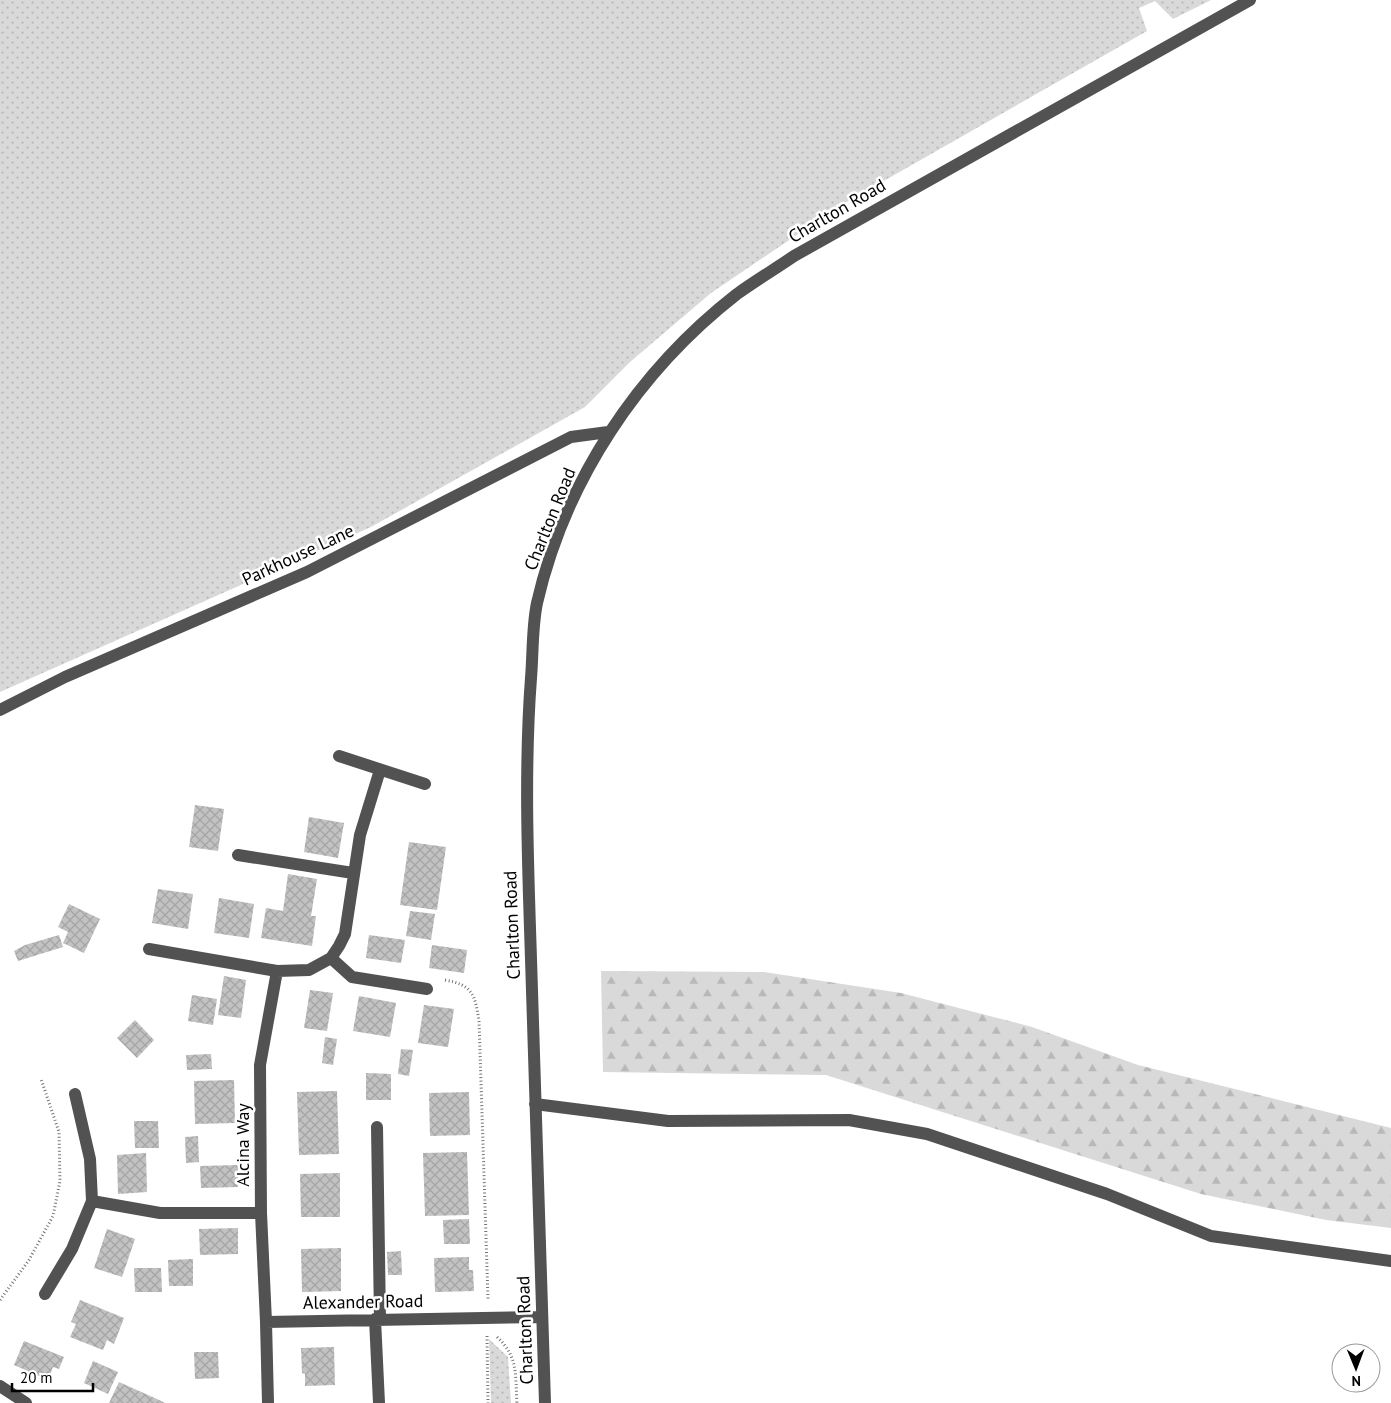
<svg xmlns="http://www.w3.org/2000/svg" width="1391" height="1403" font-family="'PT Sans',sans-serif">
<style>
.grass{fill:url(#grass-dots)}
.forest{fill:url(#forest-firs)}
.building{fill:url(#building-cross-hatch)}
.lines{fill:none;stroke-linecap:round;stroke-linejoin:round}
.path{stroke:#747474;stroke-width:3;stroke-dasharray:1 2.5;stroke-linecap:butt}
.minor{stroke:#525252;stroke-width:12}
.labels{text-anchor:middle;stroke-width:5;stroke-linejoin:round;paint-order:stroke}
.street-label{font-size:18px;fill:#000;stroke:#fff}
</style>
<defs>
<pattern id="grass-dots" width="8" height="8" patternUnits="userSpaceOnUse" patternTransform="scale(1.25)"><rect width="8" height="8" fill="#d9d9d9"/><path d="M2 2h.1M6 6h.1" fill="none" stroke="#b8b8b8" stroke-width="1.8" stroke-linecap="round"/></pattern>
<pattern id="forest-firs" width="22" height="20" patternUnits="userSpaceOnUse" patternTransform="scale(1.25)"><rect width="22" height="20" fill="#d9d9d9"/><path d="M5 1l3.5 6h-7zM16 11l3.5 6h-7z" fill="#b8b8b8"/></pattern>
<pattern id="building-cross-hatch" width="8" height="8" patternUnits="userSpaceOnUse" patternTransform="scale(1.25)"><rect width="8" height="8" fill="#c2c2c2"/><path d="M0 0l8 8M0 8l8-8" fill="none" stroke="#a5a5a5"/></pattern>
</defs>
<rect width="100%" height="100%" fill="#fff"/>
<path class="grass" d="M0 0H1211L1173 19 1155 1 1139 8 1147 31 838 207 711 293 630 362 585 407 371 527 0 692Z
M489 1339 508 1357 511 1403H491Z"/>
<path class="forest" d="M601 971 764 972 901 993 1032 1027 1138 1065 1391 1128V1228L1326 1220 1201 1194 826 1075 603 1072Z"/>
<path class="building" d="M195 805 224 809 218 851 189 847Z
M309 817 344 823 338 858 304 852Z
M409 842 446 847 437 910 400 905Z
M288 874 317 879 311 916H316L312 946 261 938 266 908 283 911Z
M158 889 193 894 188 929 152 923Z
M219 898 254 904 249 938 214 933Z
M69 904 100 919 84 953 63 943 68 932 58 927Z
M410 911 435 914 431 940 406 936Z
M59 935 63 947 18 961 14 951 25 945Z
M369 935 405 940 401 963 366 958Z
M432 945 467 950 464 973 429 968Z
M224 976 246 980 241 1018 218 1015Z
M310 990 333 993 327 1031 304 1028Z
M192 995 217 999 213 1025 188 1021Z
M359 996 396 1003 390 1037 353 1031Z
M424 1005 454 1009 448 1047 418 1043Z
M135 1020 154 1040 137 1058 117 1038Z
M325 1037 337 1039 333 1065 322 1063Z
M401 1049 413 1050 409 1076 398 1074Z
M211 1054 212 1069 187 1070 186 1055Z
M366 1073 391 1074V1100H366Z
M234 1080 235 1123 195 1124 194 1081Z
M337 1091 339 1154 299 1155 297 1092Z
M469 1092 470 1135 430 1136 429 1093Z
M134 1121H158L159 1148H135Z
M198 1136 199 1162 186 1163 185 1137Z
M467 1152 469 1215 425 1216 423 1153Z
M146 1153 147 1192 118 1194 117 1155Z
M238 1165V1187L201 1188 200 1166Z
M340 1173V1217H301L300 1174Z
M469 1219 470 1244H444L443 1220Z
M238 1228V1254L200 1255 199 1229Z
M107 1229 135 1239 122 1277 94 1268Z
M341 1248V1291L302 1292 301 1249Z
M401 1251 402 1275H388L387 1252Z
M469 1257V1270H473L474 1291 435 1292 434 1258Z
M193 1259V1286H169L168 1260Z
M134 1268H161L162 1292H135Z
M80 1300 124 1318 114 1344 107 1340 103 1350 70 1337 76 1324 71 1322Z
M24 1341 64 1357 59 1369 53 1367 48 1380 14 1365Z
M334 1347 335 1385 305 1386V1374L302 1373 301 1348Z
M194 1352H218L219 1378 195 1379Z
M93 1361 118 1372 108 1394 84 1383Z
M119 1382 157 1399 165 1403H109Z"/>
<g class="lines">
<path class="path" d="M445 980C473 985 475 995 479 1021L488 1299
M0 1300 29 1260 53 1216 60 1181 59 1132 41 1079
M487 1336 488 1403
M497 1337C519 1357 515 1376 517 1403"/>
<path class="minor" d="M0 710 65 677 307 572 571 437 608 432
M339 756 425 784
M238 855 353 873
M149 949 277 971
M331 958 352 977 427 989
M535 1104 668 1121 849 1120 927 1134 1107 1194 1211 1236 1391 1261
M377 1127 380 1319
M92 1201 160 1213H261
M45 1294 72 1249 92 1201 90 1159 75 1094
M375 1319 379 1403
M266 1322 261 1213 260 1065 277 971 309 970 331 958 339 946 345 934 360 835 380 770
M0 1386 26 1403
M268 1403 266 1322 542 1317
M545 1403C540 1255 535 1107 531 959 528 866 524 771 531 678 533 654 532 627 537 603 565 481 638 371 737 294 755 281 775 269 794 256L1250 0"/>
</g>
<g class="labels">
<g class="street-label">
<text transform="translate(837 211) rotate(-30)" y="6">Charlton Road</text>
<text transform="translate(550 519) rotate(-68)" y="6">Charlton Road</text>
<text transform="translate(298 555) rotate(-25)" y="6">Parkhouse Lane</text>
<text transform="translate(512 925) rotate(-92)" y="6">Charlton Road</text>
<text transform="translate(243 1145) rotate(-90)" y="6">Alcina Way</text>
<text transform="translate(363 1302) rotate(-1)" y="6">Alexander Road</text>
<text transform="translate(525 1330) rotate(-92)" y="6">Charlton Road</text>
</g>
</g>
<g transform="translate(1356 1368) rotate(179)"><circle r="24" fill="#ffffff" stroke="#999999"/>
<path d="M0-4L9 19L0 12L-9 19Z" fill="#000000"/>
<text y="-8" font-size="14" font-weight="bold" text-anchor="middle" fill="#000000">N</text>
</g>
<path d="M12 1383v8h81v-8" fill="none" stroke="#000000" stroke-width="2.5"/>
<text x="20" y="1383" font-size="15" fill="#000000" stroke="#ffffff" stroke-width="4" paint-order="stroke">20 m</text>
</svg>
